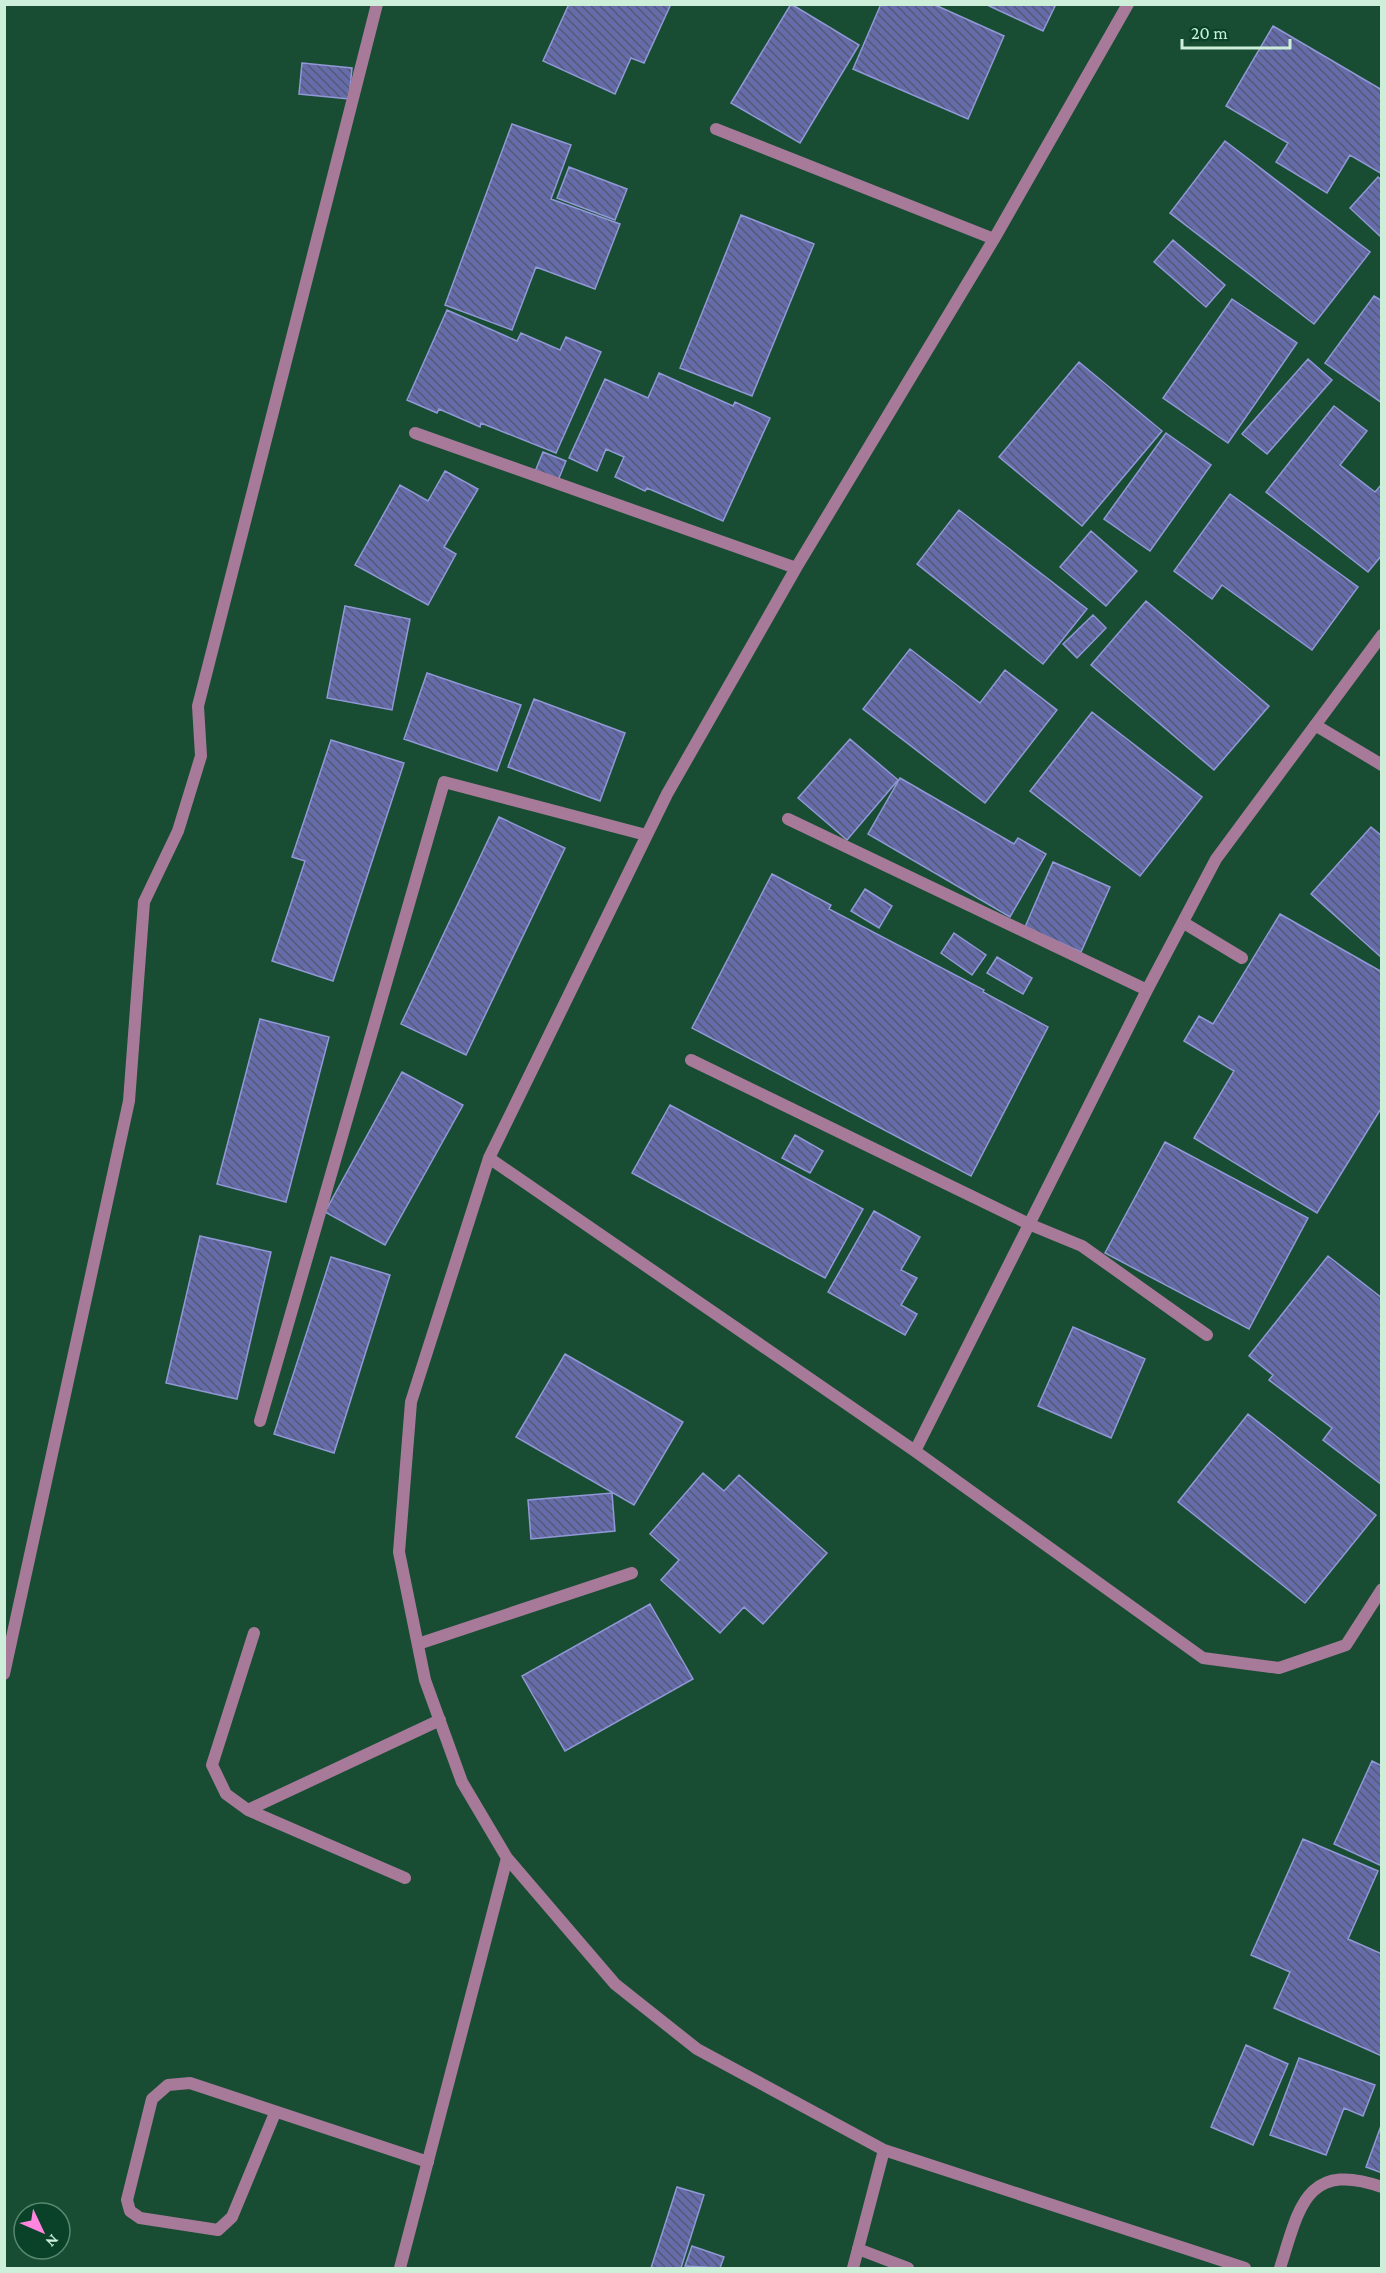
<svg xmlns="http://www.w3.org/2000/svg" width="1386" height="2273" font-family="'Crimson Pro',serif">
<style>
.building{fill:url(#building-back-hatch);stroke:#9098d5;stroke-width:1.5}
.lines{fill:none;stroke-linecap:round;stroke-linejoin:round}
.lane{stroke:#a77a99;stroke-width:12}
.street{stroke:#a77a99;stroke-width:12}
</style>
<defs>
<pattern id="building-back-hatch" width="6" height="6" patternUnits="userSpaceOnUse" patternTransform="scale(1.5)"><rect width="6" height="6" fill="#666caa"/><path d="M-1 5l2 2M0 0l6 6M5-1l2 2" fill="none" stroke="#525a76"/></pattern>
</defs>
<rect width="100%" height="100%" fill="#184d33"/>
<path class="building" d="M569 4H671L644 63 631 58 615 94 543 61Z
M791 4 859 45 800 143 731 103Z
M881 4H933L1004 36 968 119 853 69Z
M985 4H1056L1043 31Z
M1273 26 1382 90V174L1350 155 1327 193 1276 162 1288 143 1226 106Z
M302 63 352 68 349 99 299 94Z
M512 124 571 145 551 199 620 224 595 289 536 267 512 330 445 305Z
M1225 141 1370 252 1314 324 1170 213Z
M569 167 627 189 615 220 557 198Z
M1378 177 1382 180 1381 237 1350 208Z
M741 215 814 244 752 396 680 368Z
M1173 240 1225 285 1206 307 1154 262Z
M1374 296 1382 301V403L1325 363Z
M1232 299 1297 343 1228 443 1163 398Z
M447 310 517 341 521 333 560 350 566 337 601 352 556 453 481 423 480 427 439 409 437 413 407 400Z
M1308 359 1332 380 1267 454 1242 434Z
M1079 362 1162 431 1082 526 999 457Z
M659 373 733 406 735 402 770 418 723 521 647 488 645 491 615 477 624 457 606 449 597 471 569 458 605 379 648 398Z
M1334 406 1367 431 1340 465 1375 492 1382 484V555L1368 572 1266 492Z
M1166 433 1211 465 1150 551 1104 519Z
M543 452 566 461 557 483 534 474Z
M445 471 478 489 444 547 456 554 428 605 355 565 400 485 428 501Z
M1230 494 1358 587 1312 650 1222 585 1212 599 1174 571Z
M959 510 1087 609 1043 664 917 564Z
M1091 531 1137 571 1106 606 1060 567Z
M1146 601 1269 706 1214 770 1091 665Z
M345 606 410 619 392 710 327 698Z
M1093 615 1106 628 1077 658 1063 644Z
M910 649 980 703 1005 670 1057 710 985 803 863 709Z
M427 673 521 705 497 771 404 739Z
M534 699 625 733 600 801 508 767Z
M1092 712 1202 797 1140 876 1030 791Z
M850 739 898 780 847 840 798 798Z
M331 740 404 763 333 981 272 961 305 861 292 857Z
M900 778 1014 844 1018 838 1046 854 1010 917 868 834Z
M499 817 565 848 466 1055 401 1024Z
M1371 827 1382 836V958L1311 894Z
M1053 862 1110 887 1081 952 1025 927Z
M772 874 831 905 829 909 984 990 983 992 1048 1027 971 1176 692 1028Z
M865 889 892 906 879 928 851 911Z
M1280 914 1382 972V1107L1317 1213 1194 1138 1234 1071 1184 1041 1199 1016 1213 1024Z
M954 933 986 955 972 975 941 953Z
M997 957 1032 978 1023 994 987 973Z
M260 1019 329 1037 286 1202 217 1184Z
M402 1072 463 1105 385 1245 325 1212Z
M670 1105 863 1209 825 1278 632 1173Z
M795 1135 823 1151 810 1173 782 1158Z
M1165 1142 1308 1218 1249 1329 1105 1253Z
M874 1211 920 1237 901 1270 917 1278 901 1305 917 1314 905 1335 828 1292Z
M200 1236 271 1252 237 1399 166 1383Z
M1328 1256 1382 1298V1485L1323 1440 1332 1428 1269 1380 1273 1375 1249 1356Z
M331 1257 390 1275 334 1453 274 1434Z
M1073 1327 1145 1359 1111 1438 1038 1406Z
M565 1354 683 1422 634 1505 516 1437Z
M1248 1414 1376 1515 1305 1603 1178 1502Z
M703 1473 724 1491 739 1475 827 1553 763 1624 744 1607 720 1633 661 1580 679 1560 650 1534Z
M612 1493 615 1531 531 1539 528 1500Z
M650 1604 693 1679 565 1751 522 1676Z
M1372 1761 1382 1766V1866L1334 1844Z
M1303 1839 1378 1871 1348 1939 1382 1954V2056L1274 2008 1290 1972 1251 1955Z
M1246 2045 1288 2064 1253 2145 1211 2127Z
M1299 2058 1375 2085 1363 2116 1344 2108 1326 2155 1270 2135Z
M1382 2123V2173L1366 2167Z
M677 2187 704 2195 681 2268H651Z
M692 2246 724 2257 720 2268 685 2266Z"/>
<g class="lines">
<path class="lane" d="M1184 923 1242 958
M1031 1225 1082 1246 1207 1335
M254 1633 212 1765 226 1794 248 1810 405 1878
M418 1644 632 1573
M4 1674 129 1101 144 902 178 831 201 756 198 706 377 4
M248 1810 440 1720
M275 2113 232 2217 218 2230 140 2218 130 2211 127 2200 152 2099 168 2085 190 2083 428 2162
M858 2249 908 2268
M1280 2268C1299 2209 1305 2160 1382 2187"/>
<path class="street" d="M1128 4 994 239 796 568 667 794 489 1158 411 1402 399 1552 425 1680 462 1782 507 1858 615 1984 697 2049 884 2150 1245 2268
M716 129 994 239
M415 433 796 568
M1315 725 1382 765
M788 819 1147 990
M691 1060 1031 1225
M489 1158 915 1451 1203 1658 1279 1668 1346 1645 1382 1589
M260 1421 444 782 646 835
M915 1451 1147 990 1216 859 1382 635
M400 2268 507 1858
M853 2268 884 2150"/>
</g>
<rect width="1386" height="2273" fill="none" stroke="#cdefda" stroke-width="12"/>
<g transform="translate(42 2231) rotate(134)"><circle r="28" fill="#0a4229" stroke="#588770" stroke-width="1.5"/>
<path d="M0-4.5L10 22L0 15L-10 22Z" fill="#ff85de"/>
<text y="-9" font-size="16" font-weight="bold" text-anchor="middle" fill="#cdefda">N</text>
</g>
<path d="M1182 39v9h108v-9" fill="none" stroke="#cdefda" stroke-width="3"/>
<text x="1191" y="39" font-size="18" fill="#cdefda" stroke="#0a4229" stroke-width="4.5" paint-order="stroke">20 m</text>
</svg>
